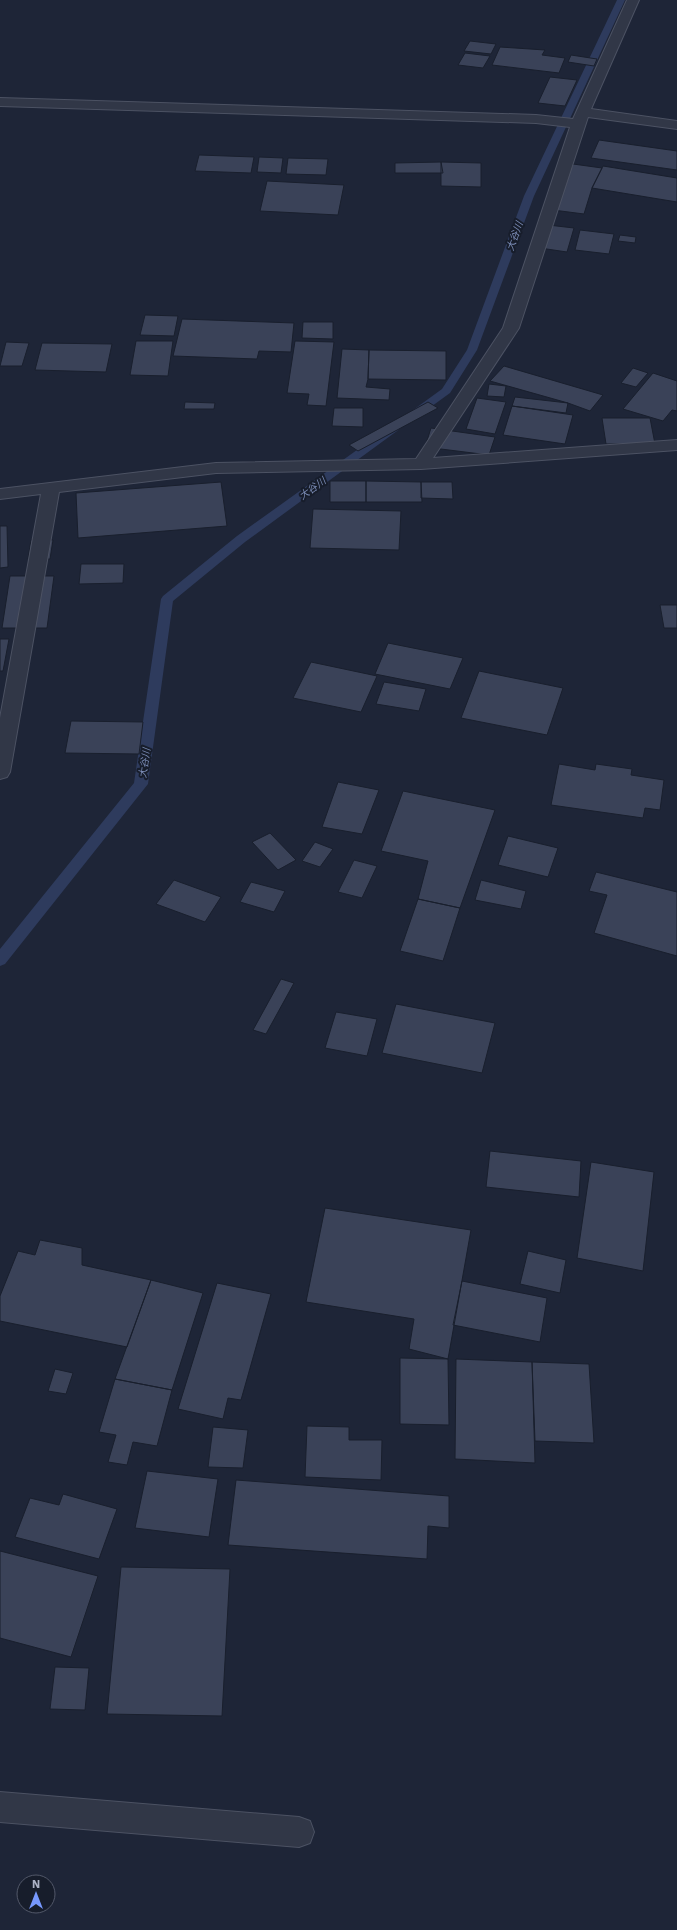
<svg xmlns="http://www.w3.org/2000/svg" width="677" height="1930" font-family="'Work Sans','Noto Sans JP',sans-serif">
<style>
.lines{fill:none;stroke-linecap:round;stroke-linejoin:round}
.stream{fill:#2e3b5d;fill-rule:evenodd}
.building{fill:#3a4258;stroke:#191f2d}
.street-casing{stroke:#4c5263;stroke-width:2}
.street{fill:#313747;fill-rule:evenodd}
.labels{text-anchor:middle;stroke-width:4;stroke-linejoin:round;paint-order:stroke}
.far-water-label{font-size:10px;font-style:italic;fill:#798ab3;stroke:#171d2b}
</style>
<rect width="100%" height="100%" fill="#1e2537"/>
<g class="lines">
<path class="stream" d="M617 0H625L534 196 477 350 450 393 417 417H409L407 415 409 413 442 389 467 350 524 196Z
M393 426 397 427 399 429 397 431 245 542 173 601 148 784 5 964 0 966V949L134 783 161 599 163 596 237 536 389 427Z"/>
</g>
<path class="building" d="M470 41 496 44 491 54 464 51Z
M500 47 545 50 542 55 565 58 559 73 492 65Z
M465 53 490 56 483 68 458 65Z
M571 55 597 59 594 66 568 62Z
M550 77 577 80 565 106 538 103Z
M599 140 677 151V170L591 158Z
M199 155 254 157 251 173 195 171Z
M259 157 283 158 281 173 257 172Z
M288 158 328 159 326 175 286 174Z
M441 162 443 173H395V163Z
M441 162 481 163V187L441 186Z
M573 164 602 168 592 188 584 214 553 210Z
M603 166 677 178V202L592 188Z
M267 181 344 185 338 215 260 211Z
M548 225 574 228 567 252 540 248Z
M580 230 614 234 609 254 575 250Z
M620 235 636 237 635 243 618 241Z
M145 315 178 316 174 336 140 335Z
M182 319 294 323 291 352 259 351 257 359 173 356Z
M303 322H333V339L302 338Z
M136 341H173L168 376 130 375Z
M295 341 334 342 326 406 307 405 309 394 287 393Z
M6 342 29 343 22 366H0Z
M42 343 112 344 106 372 35 370Z
M342 349 369 350 368 379 366 387 390 389 389 400 337 398Z
M369 350 446 351V380L368 379Z
M504 366 603 395 590 411 568 403 490 381Z
M633 368 648 373 636 387 621 383Z
M653 373 677 381V411L672 410 663 421 623 409Z
M489 384 506 386 504 397 487 396Z
M515 397 568 403 566 413 512 406Z
M477 398 506 402 495 434 466 429Z
M185 402 215 403 214 409H184Z
M428 402 438 408 358 451 349 445Z
M512 406 573 415 565 444 503 435Z
M334 408H363V427L332 426Z
M602 418H650L655 444H606Z
M431 428 495 437 489 455 425 447Z
M330 481H366V502H330Z
M366 481 421 482 422 502H366Z
M221 482 227 526 78 538 76 493Z
M421 482H452L453 499 421 498Z
M313 509 401 511 399 550 310 548Z
M0 526H7L8 567 0 568Z
M31 540H53L50 559H28Z
M81 564H124L123 583 79 584Z
M10 576H54L47 628H2Z
M660 605H677V628H664Z
M0 639H9L3 671H0Z
M388 643 463 658 450 689 375 674Z
M311 662 377 676 361 712 293 698Z
M479 671 563 688 547 735 461 718Z
M384 682 426 689 419 711 376 704Z
M71 721 143 722 139 754 65 753Z
M559 764 595 770 596 764 632 769 631 775 664 780 660 810 645 808 643 818 551 805Z
M338 782 379 790 362 834 322 827Z
M403 791 495 810 460 908 418 899 428 861 381 851Z
M270 833 296 860 278 870 252 842Z
M508 836 558 848 548 877 498 865Z
M315 842 333 849 320 867 302 861Z
M354 860 377 866 362 898 338 892Z
M596 872 677 892V956L594 933 607 895 589 891Z
M174 880 221 897 205 922 156 904Z
M481 880 526 891 521 909 475 900Z
M251 882 285 891 274 912 240 902Z
M418 899 460 908 443 961 400 951Z
M281 979 294 983 266 1034 253 1030Z
M396 1004 495 1023 482 1073 382 1053Z
M336 1012 377 1019 367 1056 325 1048Z
M490 1151 581 1161 579 1197 486 1187Z
M591 1162 654 1172 643 1271 577 1258Z
M325 1208 471 1230 448 1359 409 1349 414 1319 306 1302Z
M40 1240 82 1248V1265L151 1280 127 1347 0 1321V1296L18 1251 35 1255Z
M528 1251 566 1260 560 1293 520 1284Z
M151 1280 203 1293 172 1390 115 1379Z
M462 1281 547 1298 540 1342 453 1325Z
M217 1283 271 1294 241 1400 228 1398 223 1419 178 1409Z
M400 1358 448 1359 449 1425 400 1424Z
M456 1359 532 1362 535 1463 455 1459Z
M532 1362 589 1364 594 1443 535 1441Z
M55 1369 73 1373 66 1394 48 1391Z
M115 1379 172 1390 157 1446 133 1442 127 1465 108 1462 116 1435 99 1432Z
M307 1426 349 1427V1440H382L381 1480 305 1477Z
M213 1427 248 1430 243 1468 208 1467Z
M147 1471 218 1479 209 1537 135 1528Z
M236 1480 449 1496V1528L428 1526 427 1559 228 1545Z
M63 1494 117 1509 99 1559 15 1537 30 1498 59 1505Z
M0 1551 98 1576 71 1657 0 1638Z
M121 1567 230 1569 222 1716 107 1714Z
M55 1667 89 1668 85 1710 50 1709Z"/>
<g class="lines">
<g class="street-casing">
<path id="street" d="M627 0H639L591 109 677 121V129L588 117 519 328 433 458 677 440V450L421 469 216 473 59 492 10 772 7 777 0 779V718L41 494 0 499V489L216 463 416 459 503 328 570 127 536 123 0 106V98L536 115 573 119Z
M0 1792 299 1817 310 1821 314 1832 310 1843 299 1847 0 1822Z"/>
</g>
<use href="#street" class="street"/>
</g>
<g class="labels">
<g class="far-water-label">
<text transform="translate(514 236) rotate(-70)" y="4">大谷川</text>
<text transform="translate(312 488) rotate(-36)" y="4">大谷川</text>
<text transform="translate(144 763) rotate(-82)" y="4">大谷川</text>
</g>
</g>
<g transform="translate(36 1894)"><circle r="19" fill="#171d2b" stroke="#525869"/>
<path d="M0-3L7 15L0 10L-7 15Z" fill="#7798fd"/>
<text y="-6" font-size="11" font-weight="bold" text-anchor="middle" fill="#abb1c5">N</text>
</g>
</svg>
